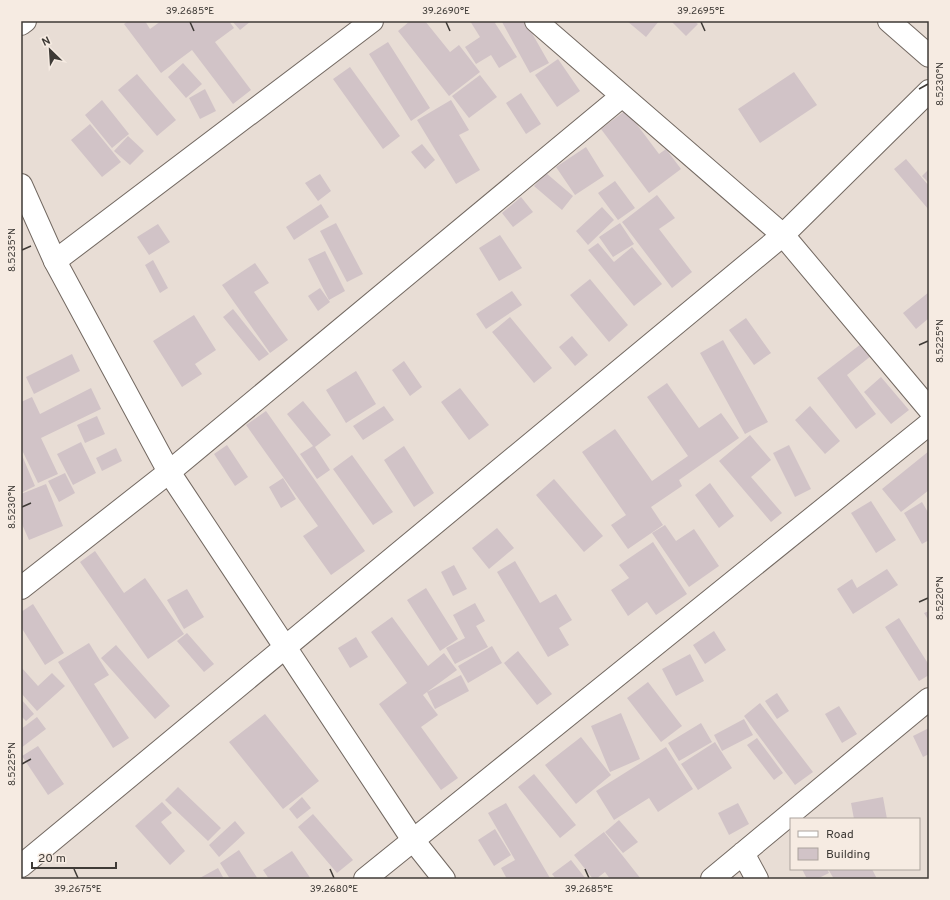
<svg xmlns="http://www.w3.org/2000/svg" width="950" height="900" font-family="Overpass,sans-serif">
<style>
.building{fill:#d1c3c7}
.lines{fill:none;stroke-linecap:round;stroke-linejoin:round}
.minor-casing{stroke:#726861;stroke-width:24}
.tertiary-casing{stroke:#726861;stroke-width:24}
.minor{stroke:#fff;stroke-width:22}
.tertiary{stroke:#fff;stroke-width:22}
.ticks{fill:none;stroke:#3e3a36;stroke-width:1.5}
.neatline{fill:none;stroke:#3e3a36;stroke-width:1.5}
.ticks-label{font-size:10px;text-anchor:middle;fill:#3e3a36}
</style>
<rect width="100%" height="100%" fill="#e8ddd5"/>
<path class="building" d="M128 21H145L150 29 161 21H229L234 28 215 42 251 90 233 104 192 50 161 73 124 24Z
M232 21H251L240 30Z
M410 21H425L450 52 459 45 480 72 449 96 398 31Z
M470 21H498L495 23 517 57 499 68 491 55 476 64 465 47 480 37Z
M503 21H525L549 63 530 73 502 22Z
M627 21H659L646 37Z
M671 21H694L698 24 686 36Z
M388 42 430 108 411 121 369 54Z
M558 59 580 91 557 107 535 75Z
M183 63 202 84 186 98 168 77Z
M350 67 400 136 383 149 333 79Z
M794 72 817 105 760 143 738 109Z
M137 74 176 120 157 136 118 90Z
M480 75 497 97 469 118 452 96Z
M205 89 216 111 200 119 189 98Z
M521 93 541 124 526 134 506 103Z
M102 100 129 134 112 148 85 115Z
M451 100 469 130 459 135 480 170 456 184 417 120Z
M626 110 659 154 666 149 681 169 649 193 601 129Z
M90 124 121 162 102 177 71 140Z
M128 136 144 151 130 165 114 151Z
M422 144 435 160 425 169 411 152Z
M586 147 604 176 575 195 556 167Z
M906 159 929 186V210L894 169Z
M929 169V183L922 176Z
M546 173 573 196 562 210 534 186Z
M320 174 331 191 318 201 305 183Z
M615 181 635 208 618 220 598 193Z
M657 195 675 218 659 229 692 272 672 288 622 222Z
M521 197 533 212 513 227 502 213Z
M321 204 329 217 294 240 286 227Z
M602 207 614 220 588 245 576 231Z
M336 223 363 274 347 282 320 231Z
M620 223 634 244 613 257 599 237Z
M158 224 170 242 149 255 137 237Z
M500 235 522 268 499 281 479 248Z
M598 243 614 262 632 247 662 284 634 306 588 250Z
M325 251 345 291 329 300 308 259Z
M153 260 168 288 160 293 145 265Z
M255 263 269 283 254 292 288 340 270 353 222 285Z
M590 279 628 325 609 342 570 295Z
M320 288 330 302 318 311 308 296Z
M512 291 522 305 486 329 476 314Z
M929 292V318L916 329 903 313Z
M233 309 269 354 259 361 223 317Z
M194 315 216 350 195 364 202 374 182 387 153 341Z
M510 317 552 368 534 383 492 332Z
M746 318 771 353 754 365 729 330Z
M572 336 588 355 575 366 559 347Z
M723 340 768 422 745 434 700 353Z
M861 344 871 356 847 375 876 414 856 429 817 378Z
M72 354 80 371 34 394 26 377Z
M404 361 422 387 410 396 392 370Z
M356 371 376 404 346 423 326 390Z
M881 377 909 410 891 424 864 392Z
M667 383 699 428 721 413 739 438 679 480 682 486 651 507 663 525 628 549 611 525 626 515 582 452 615 429 652 481 688 456 647 397Z
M91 388 101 409 41 438 58 474 38 483 21 448V402L32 397 40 414Z
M460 388 489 425 469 440 441 402Z
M303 401 331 435 315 447 330 470 317 479 300 454 313 446 287 414Z
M384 406 394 420 363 440 353 426Z
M810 406 840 441 825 454 795 420Z
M266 411 365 551 331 575 303 536 318 526 246 425Z
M97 416 105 434 85 443 77 425Z
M750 435 771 460 751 477 782 513 771 522 719 461Z
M81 442 96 473 73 485 57 454Z
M227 445 248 477 235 486 214 454Z
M789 445 811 489 795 497 773 453Z
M404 446 434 493 414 507 384 460Z
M116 448 122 461 102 471 96 458Z
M929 451V490L901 512 882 489Z
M21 453 35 486 21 493Z
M352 455 393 512 373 525 333 469Z
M65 473 75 493 59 502 48 481Z
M283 478 296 499 281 508 269 487Z
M554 479 603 536 584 552 536 495Z
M710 483 734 516 719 528 695 495Z
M46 484 63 526 29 540 21 522V494Z
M871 501 896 540 876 553 851 513Z
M922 502 929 514V540L922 544 904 513Z
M665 525 676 541 694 529 719 566 689 587 652 533Z
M497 528 514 548 489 569 472 548Z
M653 542 687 594 656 615 647 602 628 616 611 590 629 578 619 565Z
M95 551 124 593 145 578 184 634 148 659 80 562Z
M515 561 540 603 556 594 572 620 559 628 569 645 548 657 497 572Z
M454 565 467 589 453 596 441 572Z
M887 569 898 585 853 614 837 589 852 579 857 588Z
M426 588 458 639 440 651 407 600Z
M187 589 204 617 184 629 167 600Z
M475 603 485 621 476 626 488 647 455 664 446 648 465 638 453 615Z
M33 604 64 653 45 665 21 627V612Z
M929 611V621L924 613Z
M392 617 428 666 444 653 457 670 427 692 461 675 469 691 435 709 427 692 423 695 438 715 421 727 458 778 441 790 379 704 407 683 371 632Z
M899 618 929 665V675L919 681 885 627Z
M714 631 726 650 705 664 693 645Z
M187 633 214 664 204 672 177 641Z
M356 637 368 657 350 668 338 648Z
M89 643 109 675 94 684 129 738 113 748 58 662Z
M116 645 170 706 155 719 101 658Z
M492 646 502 663 468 683 458 666Z
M518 651 552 694 537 705 504 663Z
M690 654 704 681 676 696 662 669Z
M21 667 38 686 52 673 65 686 37 711 21 693Z
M648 682 682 726 661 742 627 698Z
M777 693 789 711 777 719 765 701Z
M21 699 34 714 26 721 21 716Z
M760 703 813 772 795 785 744 716Z
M839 706 857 734 842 743 825 714Z
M621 713 640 759 610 772 591 726Z
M265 714 319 781 283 809 229 742Z
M37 717 46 729 21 748V729Z
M744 719 753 735 722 751 714 735Z
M701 723 712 742 679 761 668 743Z
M929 728V754L923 757 913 736Z
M581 737 611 775 576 804 545 765Z
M757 738 783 773 774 780 747 745Z
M715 742 732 768 698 790 681 764Z
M38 746 64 784 48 795 22 756Z
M666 747 693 789 658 812 649 798 614 820 596 791Z
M534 774 576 825 560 838 518 787Z
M178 787 221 828 208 841 165 800Z
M302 797 311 808 297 819 289 809Z
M883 797 887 819H854L851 803Z
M162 802 172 813 161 822 185 851 170 865 135 826Z
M506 803 550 878 548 879H507L501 868 515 860 488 813Z
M738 803 749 824 729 835 718 813Z
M313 814 353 860 337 873 298 827Z
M619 820 638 842 623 853 605 832Z
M235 821 245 833 219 857 209 845Z
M495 829 511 855 494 866 478 840Z
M604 832 641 879H610L605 872 596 879H593L574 855Z
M239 850 258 879H230L220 863Z
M292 851 311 879H269L263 870Z
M571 860 586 879H556L552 874Z
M218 868 224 879H198Z
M802 869H827L829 873 817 879H807Z
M828 869H872L877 879H834Z"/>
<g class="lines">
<g class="minor-casing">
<path id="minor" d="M536 21 783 235 929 409
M889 21 929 56
M21 24 25 21
M55 261 372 21
M21 588 169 472 622 96
M743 853 757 879
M365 879 929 424
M712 879 929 699"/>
</g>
<g class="tertiary-casing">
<path id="tertiary" d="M21 185 55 261 169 472 413 840 444 879
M21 866 783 235 929 91"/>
</g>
<use href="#minor" class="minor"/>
<use href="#tertiary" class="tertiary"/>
</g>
<path class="ticks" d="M190 22 194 31M446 22 450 31M701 22 705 31M919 89 928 84M22 250 31 246M919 345 928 341M22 507 31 503M919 602 928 598M22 764 31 759M74 869 78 878M330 869 334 878M585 869 589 878"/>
<rect width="950" height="900" fill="none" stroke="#f6ebe2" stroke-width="44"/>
<rect x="790" y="818" width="130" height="52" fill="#f6ebe2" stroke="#aca49d"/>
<rect x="798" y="831" width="20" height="6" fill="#ffffff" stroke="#aca49d"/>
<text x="826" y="838" font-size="12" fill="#3e3a36">Road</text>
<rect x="798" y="848" width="20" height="12" fill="#d1c3c7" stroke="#aca49d"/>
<text x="826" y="858" font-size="12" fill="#3e3a36">Building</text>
<g transform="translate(50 50) rotate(335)" stroke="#f6ebe2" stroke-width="3" paint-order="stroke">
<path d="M0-3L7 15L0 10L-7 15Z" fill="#3e3a36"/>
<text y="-6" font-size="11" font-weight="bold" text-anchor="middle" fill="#3e3a36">N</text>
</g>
<path d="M32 862v6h84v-6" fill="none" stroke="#3e3a36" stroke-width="2"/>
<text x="38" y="862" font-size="12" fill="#3e3a36" stroke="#f6ebe2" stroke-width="3" paint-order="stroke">20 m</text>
<rect x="22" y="22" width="906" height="856" class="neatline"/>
<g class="ticks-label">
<text x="190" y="14">39.2685°E</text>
<text x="446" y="14">39.2690°E</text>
<text x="701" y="14">39.2695°E</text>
<text transform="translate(939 84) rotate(-90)" y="4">8.5230°N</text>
<text transform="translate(11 250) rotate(-90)" y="4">8.5235°N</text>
<text transform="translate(939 341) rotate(-90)" y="4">8.5225°N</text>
<text transform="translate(11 507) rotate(-90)" y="4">8.5230°N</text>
<text transform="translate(939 598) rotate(-90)" y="4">8.5220°N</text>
<text transform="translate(11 764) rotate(-90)" y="4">8.5225°N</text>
<text x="78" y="892">39.2675°E</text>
<text x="334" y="892">39.2680°E</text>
<text x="589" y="892">39.2685°E</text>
</g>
</svg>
